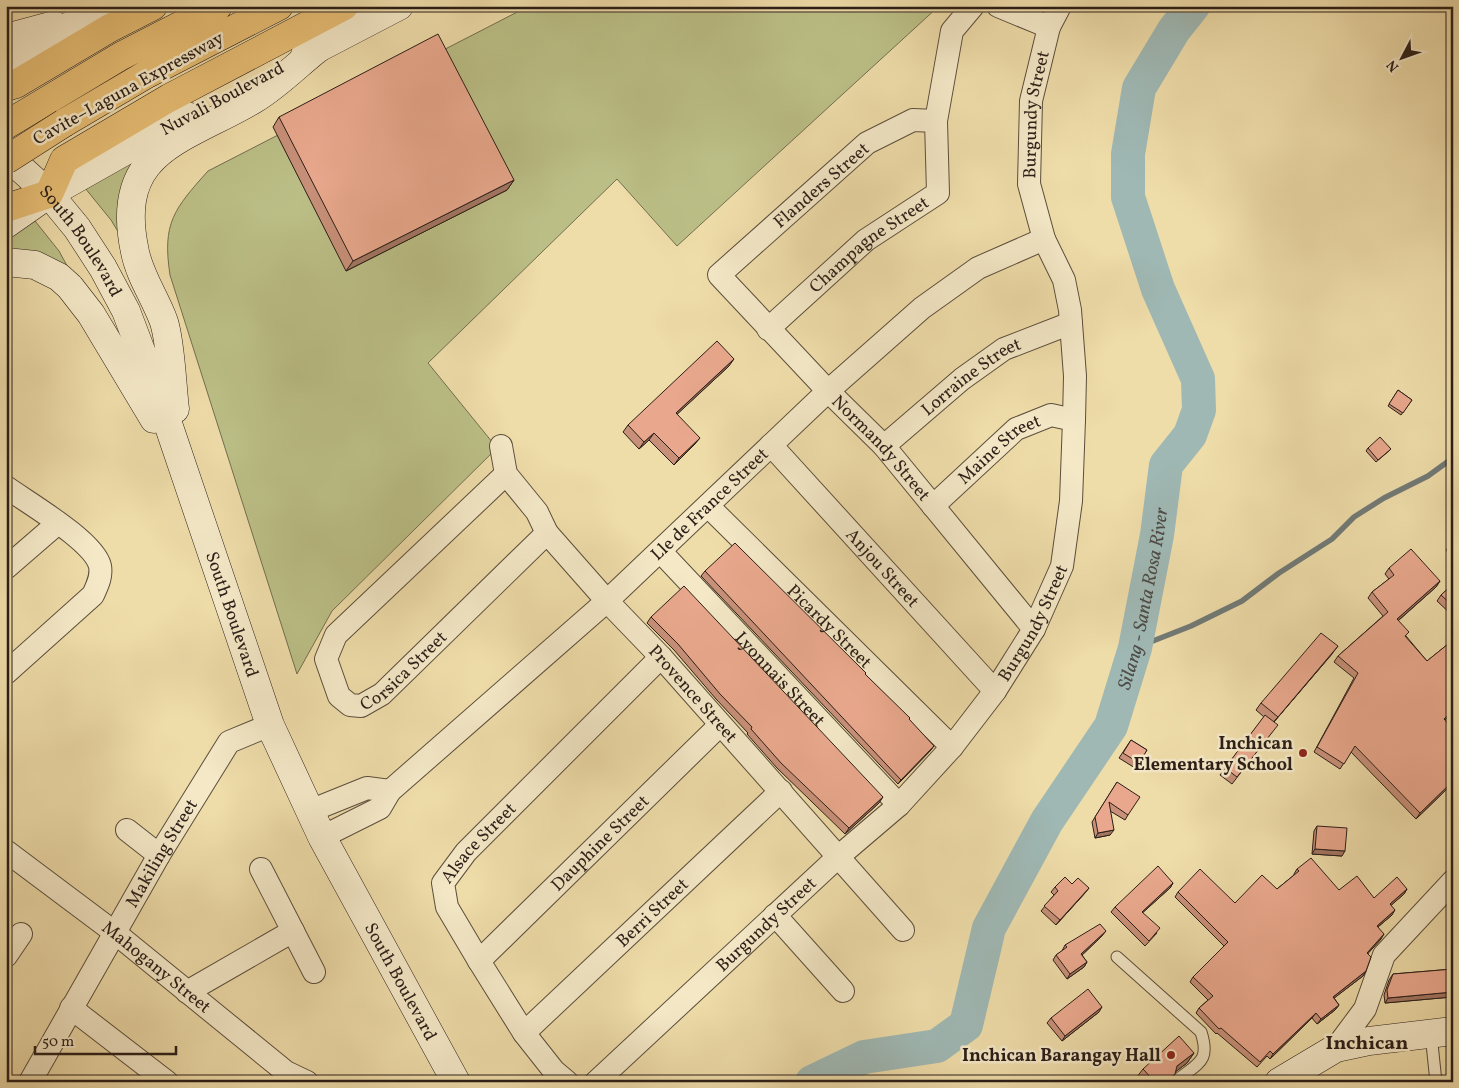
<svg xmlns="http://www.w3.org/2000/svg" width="1459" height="1088" font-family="Vollkorn,serif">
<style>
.green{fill:#bbbf86;stroke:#736e4f}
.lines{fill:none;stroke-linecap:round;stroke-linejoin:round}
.stream{stroke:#717a76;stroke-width:5.5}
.river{stroke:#9fb8b4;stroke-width:34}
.lane-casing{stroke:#5c4e3c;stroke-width:13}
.street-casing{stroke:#5c4e3c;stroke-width:24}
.secondary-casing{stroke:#2b1e18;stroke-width:29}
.highway-casing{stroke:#2b1e18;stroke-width:29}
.lane{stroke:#f4e8c7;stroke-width:11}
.street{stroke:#f4e8c7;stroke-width:22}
.secondary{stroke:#f4e8c7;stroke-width:28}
.highway{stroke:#e7be74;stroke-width:28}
.highway-bridge-casing{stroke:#2b1e18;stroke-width:29;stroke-linecap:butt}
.highway-bridge{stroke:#e7be74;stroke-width:28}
.wall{fill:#c89079;stroke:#2b1e18}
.shaded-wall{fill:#a37663;stroke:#2b1e18}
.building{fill:#e9a88d;stroke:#2b1e18}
.poi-dot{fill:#8f2418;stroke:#f4e8c7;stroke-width:2}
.labels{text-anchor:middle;stroke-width:5;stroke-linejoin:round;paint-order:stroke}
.street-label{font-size:18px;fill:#2b1e18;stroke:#f4e8c7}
.poi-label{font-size:18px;font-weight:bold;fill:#2b1e18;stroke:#f4e8c7;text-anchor:end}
.water-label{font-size:19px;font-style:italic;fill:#4e4c47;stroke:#f4e8c7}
.quarter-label{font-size:20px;font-weight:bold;fill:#2b1e18;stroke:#f4e8c7}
</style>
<rect width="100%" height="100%" fill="#eedca9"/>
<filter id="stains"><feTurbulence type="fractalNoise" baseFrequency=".004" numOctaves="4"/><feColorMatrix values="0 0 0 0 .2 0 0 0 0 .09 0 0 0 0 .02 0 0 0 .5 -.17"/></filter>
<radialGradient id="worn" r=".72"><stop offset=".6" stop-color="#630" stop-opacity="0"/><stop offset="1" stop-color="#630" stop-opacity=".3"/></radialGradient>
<path class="green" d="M529 6H939L677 246 617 179 428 363 497 448 332 611 297 674 170 275C162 223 174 209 208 171Z
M157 144 126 245 111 220 85 188Z
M35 221 59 251 71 273 6 256V240Z"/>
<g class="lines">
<path class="stream" d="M1135 648 1191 626 1242 601 1279 573 1332 539 1354 517 1384 498 1428 476 1450 460 1453 452"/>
<path class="river" id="s1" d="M812 1082 864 1057 937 1046 966 1025 989 928 1047 821 1111 726 1135 648 1157 535 1166 465 1190 435 1199 410 1198 379 1158 289 1128 197V154L1139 88 1174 30 1193 6"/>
<g class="lane-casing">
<path id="lane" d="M1117 957 1201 1032C1211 1063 1197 1063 1175 1082
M1431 1034 1436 1082"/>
</g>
<g class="street-casing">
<g id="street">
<path d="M998 6 1049 27"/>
<path id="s2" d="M936 121 913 120 867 143 719 275 828 391 884 446 1034 629"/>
<path id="s3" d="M768 329 866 240 938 193 936 121 952 31 973 6"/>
<path id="s4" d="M771 445 995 691"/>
<path id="s5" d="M501 446 506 474 537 512 547 533 607 601 661 657 903 930"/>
<path id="s6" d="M884 446 962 379 1004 349 1071 323"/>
<path id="s7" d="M506 474 336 635 326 659 339 696 350 705 361 706 382 694 547 533"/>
<path d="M6 487C28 503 94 541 100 566 102 577 97 586 93 595L6 673"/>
<path id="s8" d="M708 506 952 747"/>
<path id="s9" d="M933 506 1016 429 1051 415 1074 420"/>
<path id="s10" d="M661 552 899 805"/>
<path d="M6 568 58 523"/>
<path d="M310 811 367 788 390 791"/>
<path d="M127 830 159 855"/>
<path id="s11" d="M322 837 380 808 390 791 607 601 828 391 922 308 978 268 1044 239"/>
<path id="s12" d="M6 851 114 932 286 1072 307 1082"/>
<path d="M261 869 314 972"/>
<path d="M775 915 843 991"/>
<path d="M6 956 21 934"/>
<path id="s13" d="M479 961 720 725"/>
<path d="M187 992 293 931"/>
<path d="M71 1008 167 1082"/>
<path id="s14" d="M524 1033 781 791"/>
<path d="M1336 1048 1365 1009 1384 955 1453 881"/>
<path id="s15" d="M30 1082 159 855 229 742 270 725"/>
<path id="s16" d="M567 1082 554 1071 524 1033 479 961 447 907 443 883 466 852 661 657"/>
<path id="s17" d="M596 1082 838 857 899 805 952 747 995 691 1034 629 1062 566 1071 501 1074 420 1075 376 1070 310 1064 280 1044 239 1029 184 1031 101 1049 27 1060 6"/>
</g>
</g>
<g class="secondary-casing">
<g id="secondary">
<path d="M6 38 54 25"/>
<path d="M305 55 399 6"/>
<path d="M6 65 102 6"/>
<path id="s18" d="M6 155 49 194 77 228 103 268 126 311 163 409 270 725 322 837 456 1082"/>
<path d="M6 224 49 194 187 116"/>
<path d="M6 262 35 265 59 277 70 287 91 314 154 419"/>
<path d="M175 409C172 385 171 344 164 322 156 299 140 277 135 252 113 150 181 142 253 100 277 86 299 63 321 46"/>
<path d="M1279 1082 1336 1048 1369 1041 1453 1031"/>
</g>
</g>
<g class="highway-casing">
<path id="highway" d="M6 87 16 84 110 28 153 6
M64 123 147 74 279 6
M6 125 121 56 218 6
M6 208 49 194 64 160 169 98 344 6"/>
</g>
<use href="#lane" class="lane"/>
<use href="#street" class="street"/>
<use href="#secondary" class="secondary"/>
<use href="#highway" class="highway"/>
<g class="highway-bridge-casing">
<path id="highway-bridge" d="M6 160 64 123"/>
</g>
<use href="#highway-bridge" class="highway-bridge"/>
</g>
<path class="wall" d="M279 117 514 180 507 190 346 271 273 127Z
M729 366 677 414 695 444 674 465 649 440 639 449 623 432 628 425Z
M1398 390 1412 400 1401 415 1388 406Z
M1368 448 1391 449 1389 451 1376 462 1366 451Z
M1453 542V558L1446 550 1450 545Z
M1389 568 1440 581 1436 587 1398 621 1406 636 1427 661 1453 640V712L1445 720 1453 729V793L1448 788 1416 819 1351 752 1340 769 1314 752 1354 678 1334 662 1338 656 1383 616 1368 598 1372 592 1389 579 1385 574Z
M705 571 865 674 909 719 931 750 898 784 701 576Z
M1453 584V616L1437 601 1441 595Z
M651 617 879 803 845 834 777 768 747 734 748 733 716 699 674 650 647 623Z
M1332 654 1274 722 1272 732 1232 784 1220 775 1264 717 1256 710 1261 703Z
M1131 740 1147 750 1135 768 1119 758Z
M1117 782 1128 815 1125 820 1110 811V835L1095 838 1092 822Z
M1317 826 1342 856 1312 854 1314 831Z
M1297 869 1339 890 1374 898 1407 889 1404 894 1391 905 1392 915 1378 927 1381 939 1368 953 1366 971 1363 976 1334 998 1339 1005 1335 1010 1317 1024 1312 1018 1270 1059 1267 1056 1257 1067 1217 1033 1216 1034 1196 1013 1199 1008 1208 1000 1190 982 1193 977 1224 946 1175 897 1178 892 1235 903 1277 889 1294 875V874Z
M1173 883 1170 888 1142 913 1157 933 1145 946 1111 912 1115 907Z
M1072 884 1085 893 1056 925 1041 911 1054 895 1051 892 1055 887Z
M1102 936 1082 955 1087 962 1084 967 1067 979 1053 960 1056 955 1062 951 1065 945Z
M1453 950V996L1452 997 1385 1003 1384 995 1389 980 1393 974 1453 969 1451 953Z
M1099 1012 1062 1041 1047 1023 1051 1018Z
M1194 1053 1187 1063 1175 1072 1169 1082H1139L1136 1078 1143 1069Z"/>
<path class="shaded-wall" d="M514 180 507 190 346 271 353 261Z
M734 359 729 366 671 420 676 413Z
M654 433 649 440 639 449 644 442Z
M700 438 695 444 674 465 679 458Z
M1440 581 1436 587 1393 625 1397 619Z
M1338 646 1332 654 1272 724 1278 717Z
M1453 710V712L1440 724 1444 719Z
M934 746 931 750 898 784 901 780Z
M1452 782 1448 788 1416 819 1420 813Z
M883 797 879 803 845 834 849 828Z
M1114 830 1110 835 1095 838 1098 833Z
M1315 849 1345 851 1342 856 1312 854Z
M1173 883 1170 888 1138 917 1142 912Z
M1089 888 1085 893 1056 925 1060 920Z
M1407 889 1404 894 1387 909 1390 904Z
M1395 910 1392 915 1373 931 1377 926Z
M1106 931 1102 936 1078 959 1081 954Z
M1384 934 1381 939 1364 958 1367 953Z
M1087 962 1084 967 1067 979 1070 974Z
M1366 971 1363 976 1329 1002 1333 997Z
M1453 992 1452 997 1385 1003 1388 998Z
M1339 1005 1335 1010 1317 1024 1321 1019Z
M1102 1007 1099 1012 1062 1041 1065 1036Z
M1316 1013 1312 1018 1270 1059 1273 1054Z
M1194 1053 1187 1063 1170 1076 1177 1066Z
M1175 1074 1169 1082H1166Z"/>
<path class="building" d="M438 34 514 180 353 261 279 117Z
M717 341 734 359 676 413 700 438 679 458 654 433 644 442 628 425Z
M1398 390 1412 400 1403 413 1389 404Z
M1380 437 1391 449 1378 460 1368 448Z
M735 543 866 673 865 674 910 718 909 719 934 746 901 780 705 571Z
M1411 549 1440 581 1397 619 1409 632 1405 636 1427 661 1453 640V710L1444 719 1453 729V783L1452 782 1420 813 1355 746 1344 764 1317 747 1358 673 1338 656 1388 612 1372 592 1394 575 1389 568Z
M1453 584V606L1441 595Z
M684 586 883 797 849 828 781 763 751 729 752 727 720 694 678 644 651 617Z
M1321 633 1338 646 1278 717 1261 703Z
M1265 715 1278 725 1237 777 1225 768Z
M1131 740 1147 750 1139 763 1123 753Z
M1117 782 1140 797 1128 815 1109 802 1114 830 1098 833 1095 817Z
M1317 826 1347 828 1345 851 1315 849Z
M1311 858 1339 890 1357 876 1374 898 1397 877 1407 889 1390 904 1395 910 1377 926 1384 934 1367 953 1371 957 1366 971 1333 997 1339 1005 1321 1019 1316 1013 1273 1054 1270 1051 1260 1062 1221 1028 1219 1029 1199 1008 1213 996 1193 977 1228 942 1178 892 1200 869 1235 903 1262 875 1277 889 1299 871 1297 869Z
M1158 866 1173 883 1142 912 1160 928 1149 941 1115 907Z
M1065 877 1072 884 1078 878 1089 888 1060 920 1044 906 1058 891 1055 887Z
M1100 924 1106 931 1081 954 1087 962 1070 974 1056 955 1067 947 1065 945Z
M1453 969V992L1388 998 1387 990 1393 974Z
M1088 989 1102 1007 1065 1036 1051 1018Z
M1179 1036 1194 1053 1177 1066 1175 1074 1166 1082H1155L1143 1069Z"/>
<g class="poi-dot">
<circle cx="1303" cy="753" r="5"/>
<circle cx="1171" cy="1055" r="5"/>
</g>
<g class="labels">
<g class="street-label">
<text transform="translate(128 88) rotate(-29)" y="6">Cavite–Laguna Expressway</text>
<text transform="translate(222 98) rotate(-28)" y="6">Nuvali Boulevard</text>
<text dy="6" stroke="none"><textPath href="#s17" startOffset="1162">Burgundy Street</textPath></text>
<text transform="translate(821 185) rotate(-41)" y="6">Flanders Street</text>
<text dy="6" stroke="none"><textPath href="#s18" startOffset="115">South Boulevard</textPath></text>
<text dy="6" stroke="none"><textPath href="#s3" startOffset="132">Champagne Street</textPath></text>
<text dy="6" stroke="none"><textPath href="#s6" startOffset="112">Lorraine Street</textPath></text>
<text dy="6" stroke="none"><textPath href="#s2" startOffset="510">Normandy Street</textPath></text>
<text dy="6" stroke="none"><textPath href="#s9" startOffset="88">Maine Street</textPath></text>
<text dy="6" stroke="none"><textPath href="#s11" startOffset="514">Lle de France Street</textPath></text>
<text dy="6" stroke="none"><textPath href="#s4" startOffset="166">Anjou Street</textPath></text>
<text dy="6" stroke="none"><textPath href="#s18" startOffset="520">South Boulevard</textPath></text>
<text dy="6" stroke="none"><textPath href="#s17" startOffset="638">Burgundy Street</textPath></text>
<text dy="6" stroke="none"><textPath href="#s8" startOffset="171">Picardy Street</textPath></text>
<text dy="6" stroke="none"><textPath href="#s7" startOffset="380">Corsica Street</textPath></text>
<text dy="6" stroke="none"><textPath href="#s10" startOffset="174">Lyonnais Street</textPath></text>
<text dy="6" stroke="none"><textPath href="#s5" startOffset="318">Provence Street</textPath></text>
<text dy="6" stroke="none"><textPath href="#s13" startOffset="169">Dauphine Street</textPath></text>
<text dy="6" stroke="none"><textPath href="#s16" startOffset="291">Alsace Street</textPath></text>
<text dy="6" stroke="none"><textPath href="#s15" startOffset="264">Makiling Street</textPath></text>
<text dy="6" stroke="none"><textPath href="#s14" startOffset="176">Berri Street</textPath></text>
<text dy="6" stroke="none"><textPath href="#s17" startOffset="232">Burgundy Street</textPath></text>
<text dy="6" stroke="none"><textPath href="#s12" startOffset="190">Mahogany Street</textPath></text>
<text dy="6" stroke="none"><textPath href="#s18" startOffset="925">South Boulevard</textPath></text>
</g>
<g class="poi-label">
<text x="1293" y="749">Inchican<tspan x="1293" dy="21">Elementary School</tspan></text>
<text x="1161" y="1061">Inchican Barangay Hall</text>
</g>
<g class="water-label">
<text dy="7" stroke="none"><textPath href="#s1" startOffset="635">Silang - Santa Rosa River</textPath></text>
</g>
<g class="quarter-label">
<text x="1367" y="1049">Inchican</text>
</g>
</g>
<rect width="1459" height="1088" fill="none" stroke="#eedca9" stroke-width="25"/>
<rect x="8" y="8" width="1444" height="1073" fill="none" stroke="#2b1e18" stroke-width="2.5"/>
<rect x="12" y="12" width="1434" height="1063" fill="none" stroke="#2b1e18"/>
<g transform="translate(1402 58) rotate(229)" stroke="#f4e8c7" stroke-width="4" paint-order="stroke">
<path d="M0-4L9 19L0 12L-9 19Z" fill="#2b1e18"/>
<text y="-8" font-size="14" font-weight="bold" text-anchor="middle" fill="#2b1e18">N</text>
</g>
<path d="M35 1046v8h141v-8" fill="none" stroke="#2b1e18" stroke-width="2.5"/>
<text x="42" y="1046" font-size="15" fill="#2b1e18" stroke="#f4e8c7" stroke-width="4" paint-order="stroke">50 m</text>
<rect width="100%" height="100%" filter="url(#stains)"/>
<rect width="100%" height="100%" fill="url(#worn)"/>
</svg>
